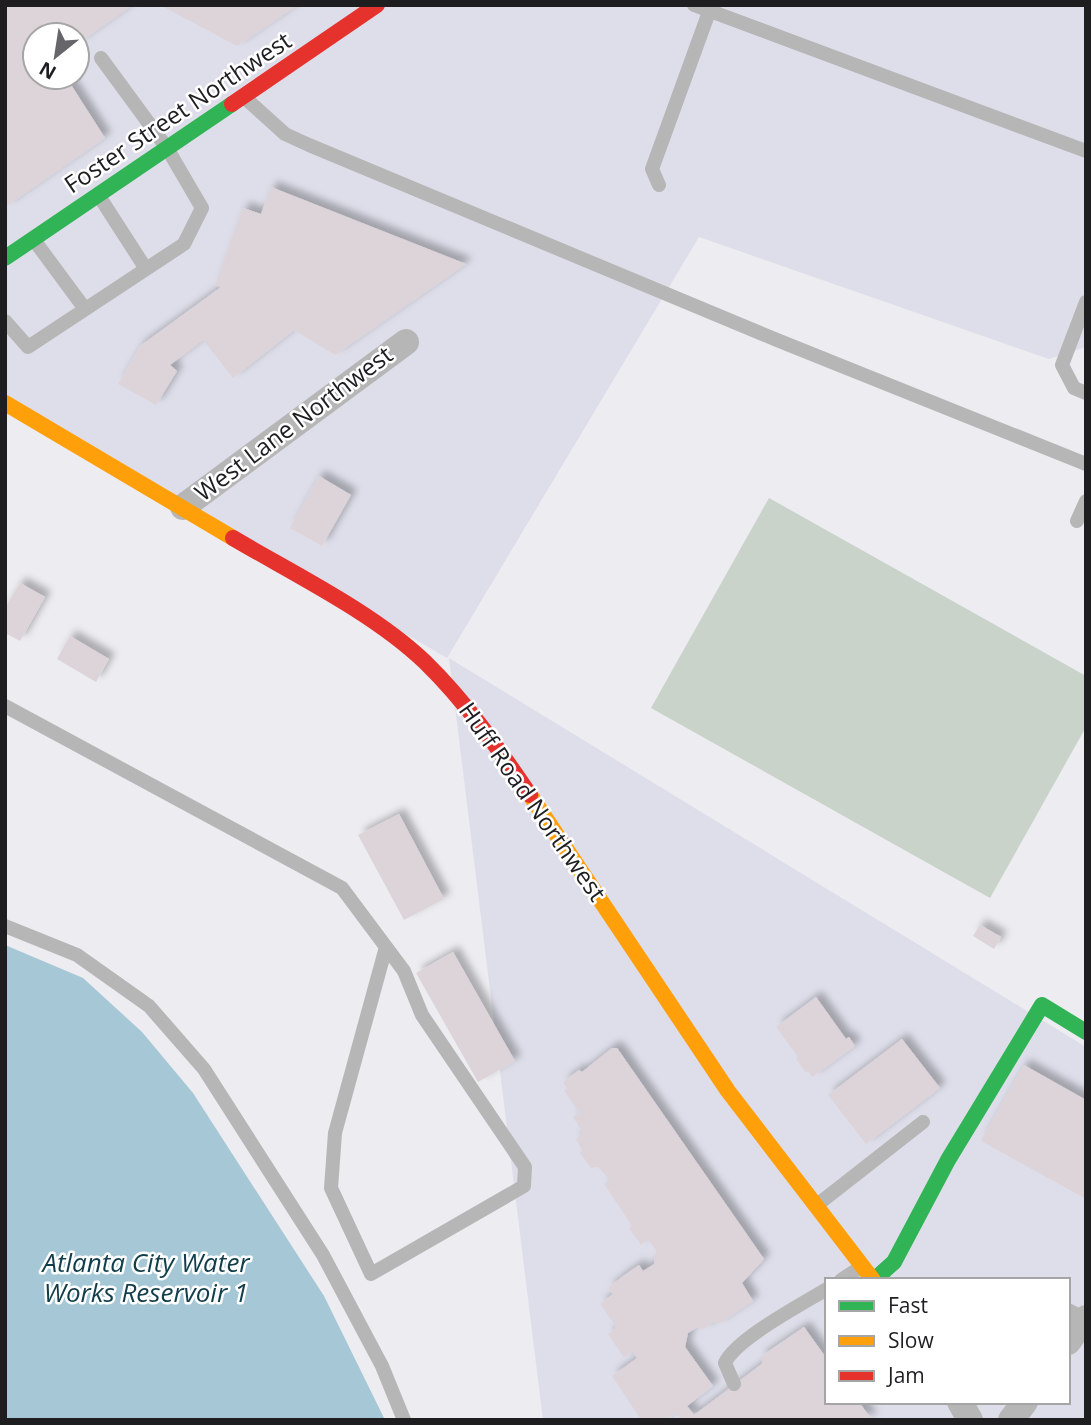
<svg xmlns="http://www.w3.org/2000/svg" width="1091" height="1425" font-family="'Open Sans',sans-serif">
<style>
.built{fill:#dedeea;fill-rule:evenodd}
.green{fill:#c9d3ca}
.water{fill:#a5c7d6}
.building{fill:#ddd4da;filter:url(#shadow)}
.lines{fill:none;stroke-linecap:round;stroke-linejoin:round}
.lane{stroke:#b6b6b6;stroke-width:14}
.street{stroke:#b6b6b6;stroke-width:26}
.fast{stroke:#30b455;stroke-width:16}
.slow{stroke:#ff9f0a;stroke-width:16}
.jam{stroke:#e5322d;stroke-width:16}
.labels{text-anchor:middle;stroke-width:5;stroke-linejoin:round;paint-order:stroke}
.street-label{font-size:24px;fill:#1e1e21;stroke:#fff}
.water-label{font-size:26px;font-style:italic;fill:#123d4b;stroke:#fff}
</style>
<defs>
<filter id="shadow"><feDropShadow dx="6" dy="-6" stdDeviation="3.5" flood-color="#0004"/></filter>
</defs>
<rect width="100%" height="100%" fill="#ececf1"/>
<path class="built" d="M5 5H1086V347L1049 359 699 237 447 658 5 401ZM35 35H77V77H35Z
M449 658 1086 1047V1420H543ZM827 1280H1068V1402H827Z"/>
<path class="green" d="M769 498 1086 676V727L990 898 651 708Z"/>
<path class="water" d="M5 945 83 978 142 1032 193 1093 324 1296 385 1420H5Z"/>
<path class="building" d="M5 5H133L77 44V35H35V77H66L105 138 5 207Z
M160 5H298L237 46Z
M271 187 466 264 335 355 294 330 233 378 203 340 170 365 177 371 156 405 118 384 140 346 221 287 215 285 243 208 261 214Z
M319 476 351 495 322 546 290 528Z
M20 583 45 597 20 641 5 633V608Z
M70 636 109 659 96 682 57 659Z
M399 814 444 899 404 920 358 835Z
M980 925 1001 937 994 949 973 936Z
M453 952 515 1061 478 1082 416 973Z
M816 997 846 1039 849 1037 855 1046 812 1077 808 1071 806 1073 796 1059 798 1057 776 1027Z
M902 1039 940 1088 866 1144 828 1095Z
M612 1048H617L764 1259 742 1283 753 1301 718 1324 715 1321 702 1330 699 1326 688 1333 685 1347 713 1386 687 1406 694 1415 763 1363 760 1357 804 1327 827 1359V1402H859L872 1420H681L677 1413 665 1420H641L612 1376 637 1358 633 1351 624 1358 608 1334 615 1329V1325L600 1304 613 1294 608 1288 623 1276 639 1265 643 1271 654 1264 656 1250 648 1239 641 1245 629 1228 632 1226 604 1184 610 1180 598 1167 591 1168 580 1153 582 1150 576 1139 583 1133 573 1117 579 1113 564 1090 567 1088 563 1082 579 1070 582 1072Z
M1024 1065 1086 1100V1199L981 1141Z"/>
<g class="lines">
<path class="lane" d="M694 5 1086 151
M244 97 285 134 309 145 777 340 1086 464
M659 185 652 169 709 12
M99 196 146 269
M34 240 85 309
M1086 302 1062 365 1074 388 1086 393
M5 321 28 347 184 244 202 208 167 148 101 58
M1077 521 1086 501
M5 706 342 888 404 971 422 1015 525 1167 524 1186 371 1274 331 1188 335 1133 386 947
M5 926 77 955 149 1006 204 1069 323 1255 382 1366 404 1420
M817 1205 923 1122
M841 1280 861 1267
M1068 1310 1085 1319
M734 1384 725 1363C736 1339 802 1304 827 1289"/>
<path class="street" d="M183 507 406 342
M1068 1342 1086 1318
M960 1402 970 1420
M1011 1420 1025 1402"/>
<path class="fast" d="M5 258 232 104
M874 1280 894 1262 948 1160 1042 1005 1086 1032"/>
<path class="slow" d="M5 403 233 538
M530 795 728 1091 873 1280"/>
<path class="jam" d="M232 104 377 5
M233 538C294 574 374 613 425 662 466 702 498 748 530 795"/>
</g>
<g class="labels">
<g class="street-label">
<text transform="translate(178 113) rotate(-34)" y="8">Foster Street Northwest</text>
<text transform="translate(294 424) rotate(-37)" y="8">West Lane Northwest</text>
<text transform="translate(532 802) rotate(55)" y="8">Huff Road Northwest</text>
</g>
<g class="water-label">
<text x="146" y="1272">Atlanta City Water<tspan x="146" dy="30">Works Reservoir 1</tspan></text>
</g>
</g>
<rect width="1091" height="1425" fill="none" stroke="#1e1e21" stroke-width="14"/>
<rect x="825" y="1278" width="245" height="126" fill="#ffffff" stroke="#a5a5a6" stroke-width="2"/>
<rect x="839" y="1301" width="35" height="10" fill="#30b455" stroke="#a5a5a6" stroke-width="2"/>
<text x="888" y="1313" font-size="21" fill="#1e1e21">Fast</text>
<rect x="839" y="1336" width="35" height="10" fill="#ff9f0a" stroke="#a5a5a6" stroke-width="2"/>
<text x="888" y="1348" font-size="21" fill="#1e1e21">Slow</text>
<rect x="839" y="1371" width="35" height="10" fill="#e5322d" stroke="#a5a5a6" stroke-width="2"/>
<text x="888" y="1383" font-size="21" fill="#1e1e21">Jam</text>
<g transform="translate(56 56) rotate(210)"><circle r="33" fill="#ffffff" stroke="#a5a5a6" stroke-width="2"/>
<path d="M0-5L12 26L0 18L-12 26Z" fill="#66666a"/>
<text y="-10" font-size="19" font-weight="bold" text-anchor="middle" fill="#1e1e21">N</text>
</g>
</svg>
